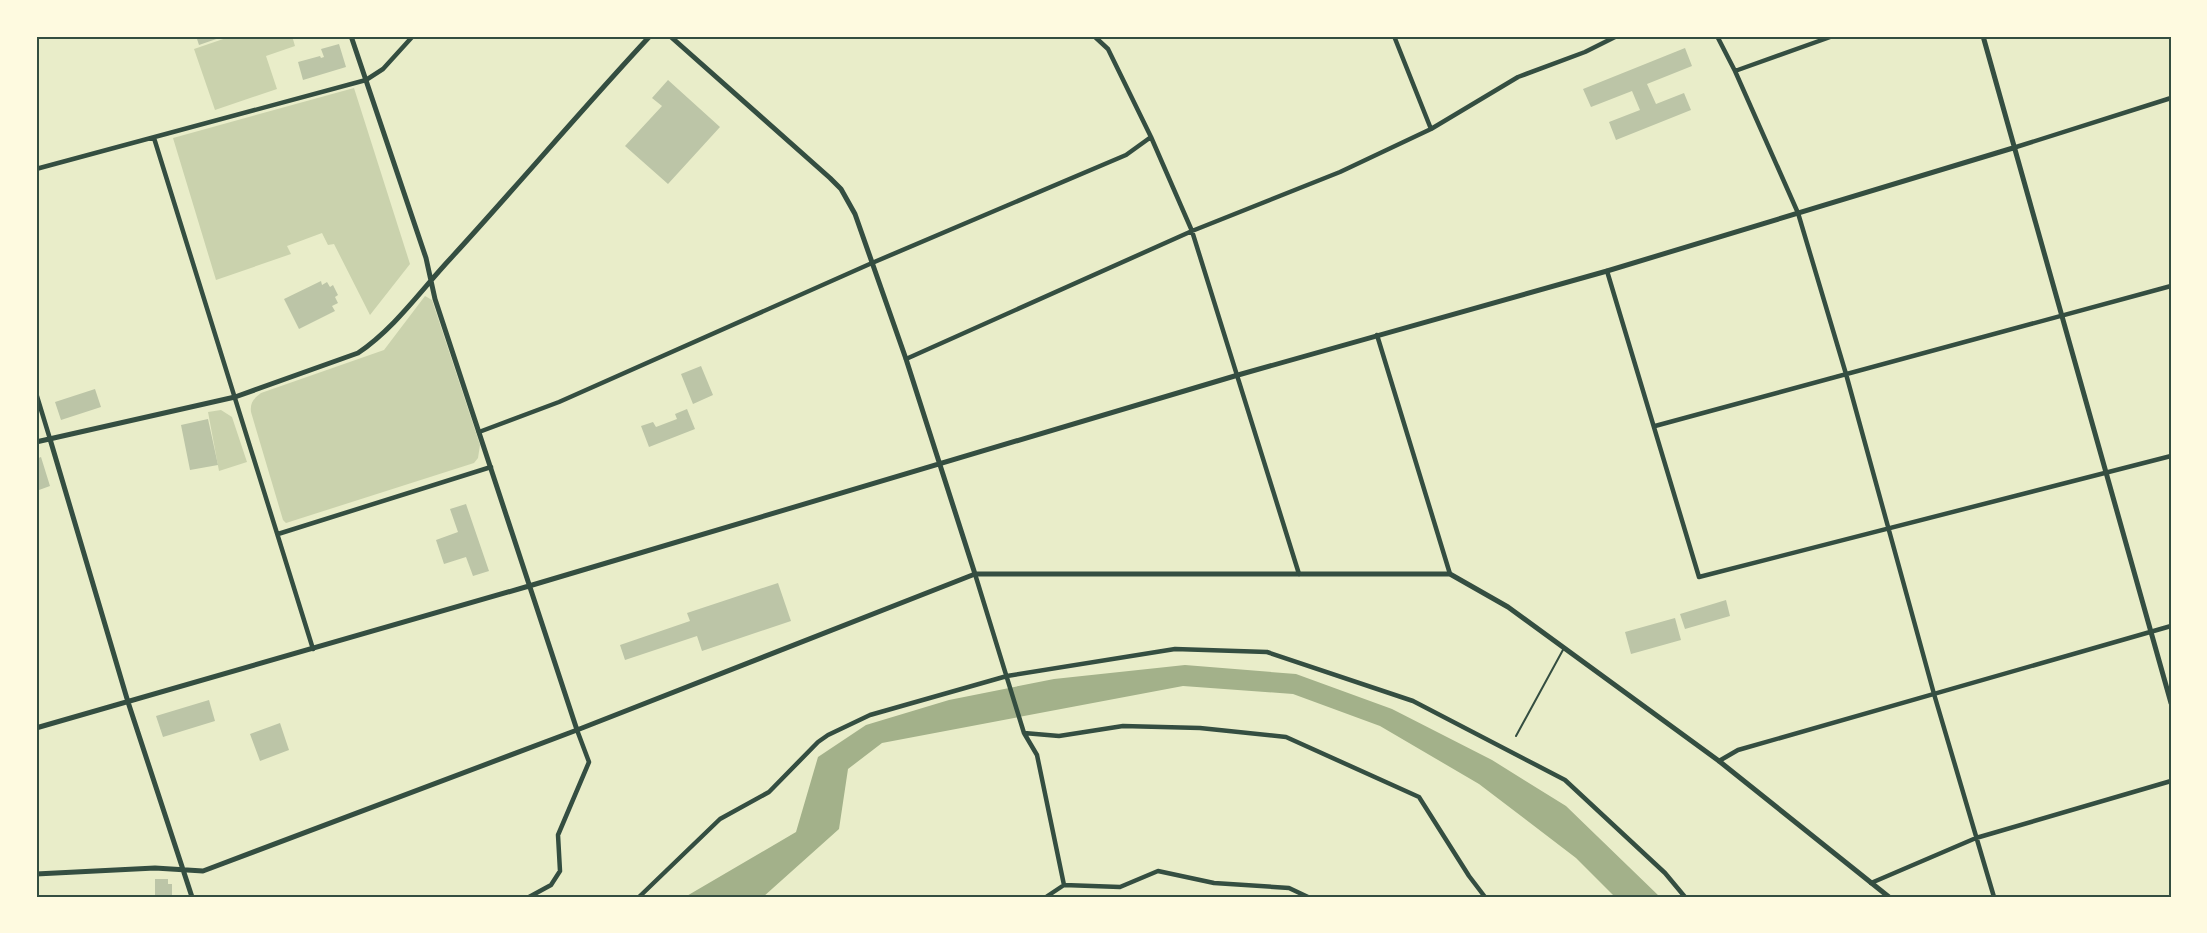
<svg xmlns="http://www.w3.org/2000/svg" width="2207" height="933" font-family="Raleway,sans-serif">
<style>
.green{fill:#cad2ad}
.water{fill:#a3b18a}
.building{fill:#bcc5a7}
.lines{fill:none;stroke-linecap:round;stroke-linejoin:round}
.service{stroke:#344e41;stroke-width:2}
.minor{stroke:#344e41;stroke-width:4.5}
.tertiary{stroke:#344e41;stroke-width:5}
.neatline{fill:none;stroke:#344e41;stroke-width:2}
</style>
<rect width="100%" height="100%" fill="#e9edc9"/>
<path class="green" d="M232 36H292L295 46 266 56 277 89 215 110 194 49Z
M354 88 410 264 370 315 334 244 328 245 322 233 287 246 291 254 216 280 173 138Z
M425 296 432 300 480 445 478 458 474 463 286 523 283 520 251 412C250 403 253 399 261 393L384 350Z
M221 410 232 417 247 462 219 471 208 412Z"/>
<path class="water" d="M1185 665 1296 674 1392 709 1492 760 1566 806 1660 897H1615L1576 858 1479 784 1380 726 1293 694 1183 686 882 743 848 769 839 829 763 897H685L796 832 818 757 866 725 949 700 1054 679Z"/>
<path class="building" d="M196 36H225L199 45Z
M339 44 346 67 303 80 298 62 320 56 321 58 324 57 321 49Z
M1685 48 1692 66 1647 84 1656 104 1684 93 1691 110 1616 140 1609 122 1640 110 1632 91 1591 107 1583 89Z
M668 80 720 127 668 184 625 146 662 106 652 98Z
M321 281 322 285 327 282 330 287 333 285 338 295 335 297 338 303 332 306 335 311 299 329 284 299Z
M701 366 713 395 693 404 681 374Z
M95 389 101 407 61 420 55 402Z
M687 409 695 429 649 447 641 426 653 422 656 427 677 419 675 414Z
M208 419 218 465 190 470 181 425Z
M41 457 50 486 39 490 36 488V459Z
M466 504 489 571 473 576 466 557 444 564 436 540 458 532 450 509Z
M778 583 791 621 702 651 697 636 625 660 620 645 690 621 687 613Z
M1726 600 1730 616 1685 629 1680 614Z
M1675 618 1681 640 1631 654 1625 632Z
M209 700 215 721 163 737 156 716Z
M280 723 289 750 260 761 250 734Z
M155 879H168V884H172V897H155Z"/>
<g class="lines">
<path class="service" d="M1516 736 1564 648"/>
<path class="minor" d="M1094 36 1108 49 1151 137 1192 231 1299 574
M1394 36 1431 129
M1717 36 1735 71 1798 213 1846 374 1934 694 1994 897
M1735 71 1833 36
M154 138 313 649
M2013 148 2171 98
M36 169 366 80 383 69 413 36
M1607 271 1699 577 2171 456
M1377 335 1450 574
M906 359 1192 231 1340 172 1431 129 1518 77 1585 52 1617 36
M36 393 50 439
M1655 426 2171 286
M479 432 559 402 872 263 1126 155 1151 137
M278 534 491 467
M975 574 1024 733 1037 755 1064 885
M1024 733 1059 736 1123 726 1200 728 1286 737 1419 797 1469 876 1485 897
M1719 761 1738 750 2171 626
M1871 883 1976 838 2171 781
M529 897 551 885 560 871 558 835 589 762 577 730
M639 897 720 819 769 792 818 742 828 735 870 715 1007 676 1175 649 1267 652 1413 701 1565 780 1665 873 1685 897
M1046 897 1064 885 1120 887 1158 871 1214 883 1289 888 1308 897"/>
<path class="tertiary" d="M351 36 426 258 435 299 577 730
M670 36 830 178 841 189 855 214 906 359 975 574
M1983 36 2171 703
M50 439 128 702 192 897
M36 442 235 397 358 353C395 328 421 290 451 258 518 185 582 109 650 36
M36 728 529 586 1238 375 1607 271 2013 148
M36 874 155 868 203 871 577 730 975 574H1450L1508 607 1719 761 1889 897"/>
</g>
<rect width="2207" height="933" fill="none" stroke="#fefae0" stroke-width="75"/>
<rect x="38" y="38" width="2132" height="858" class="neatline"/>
</svg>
